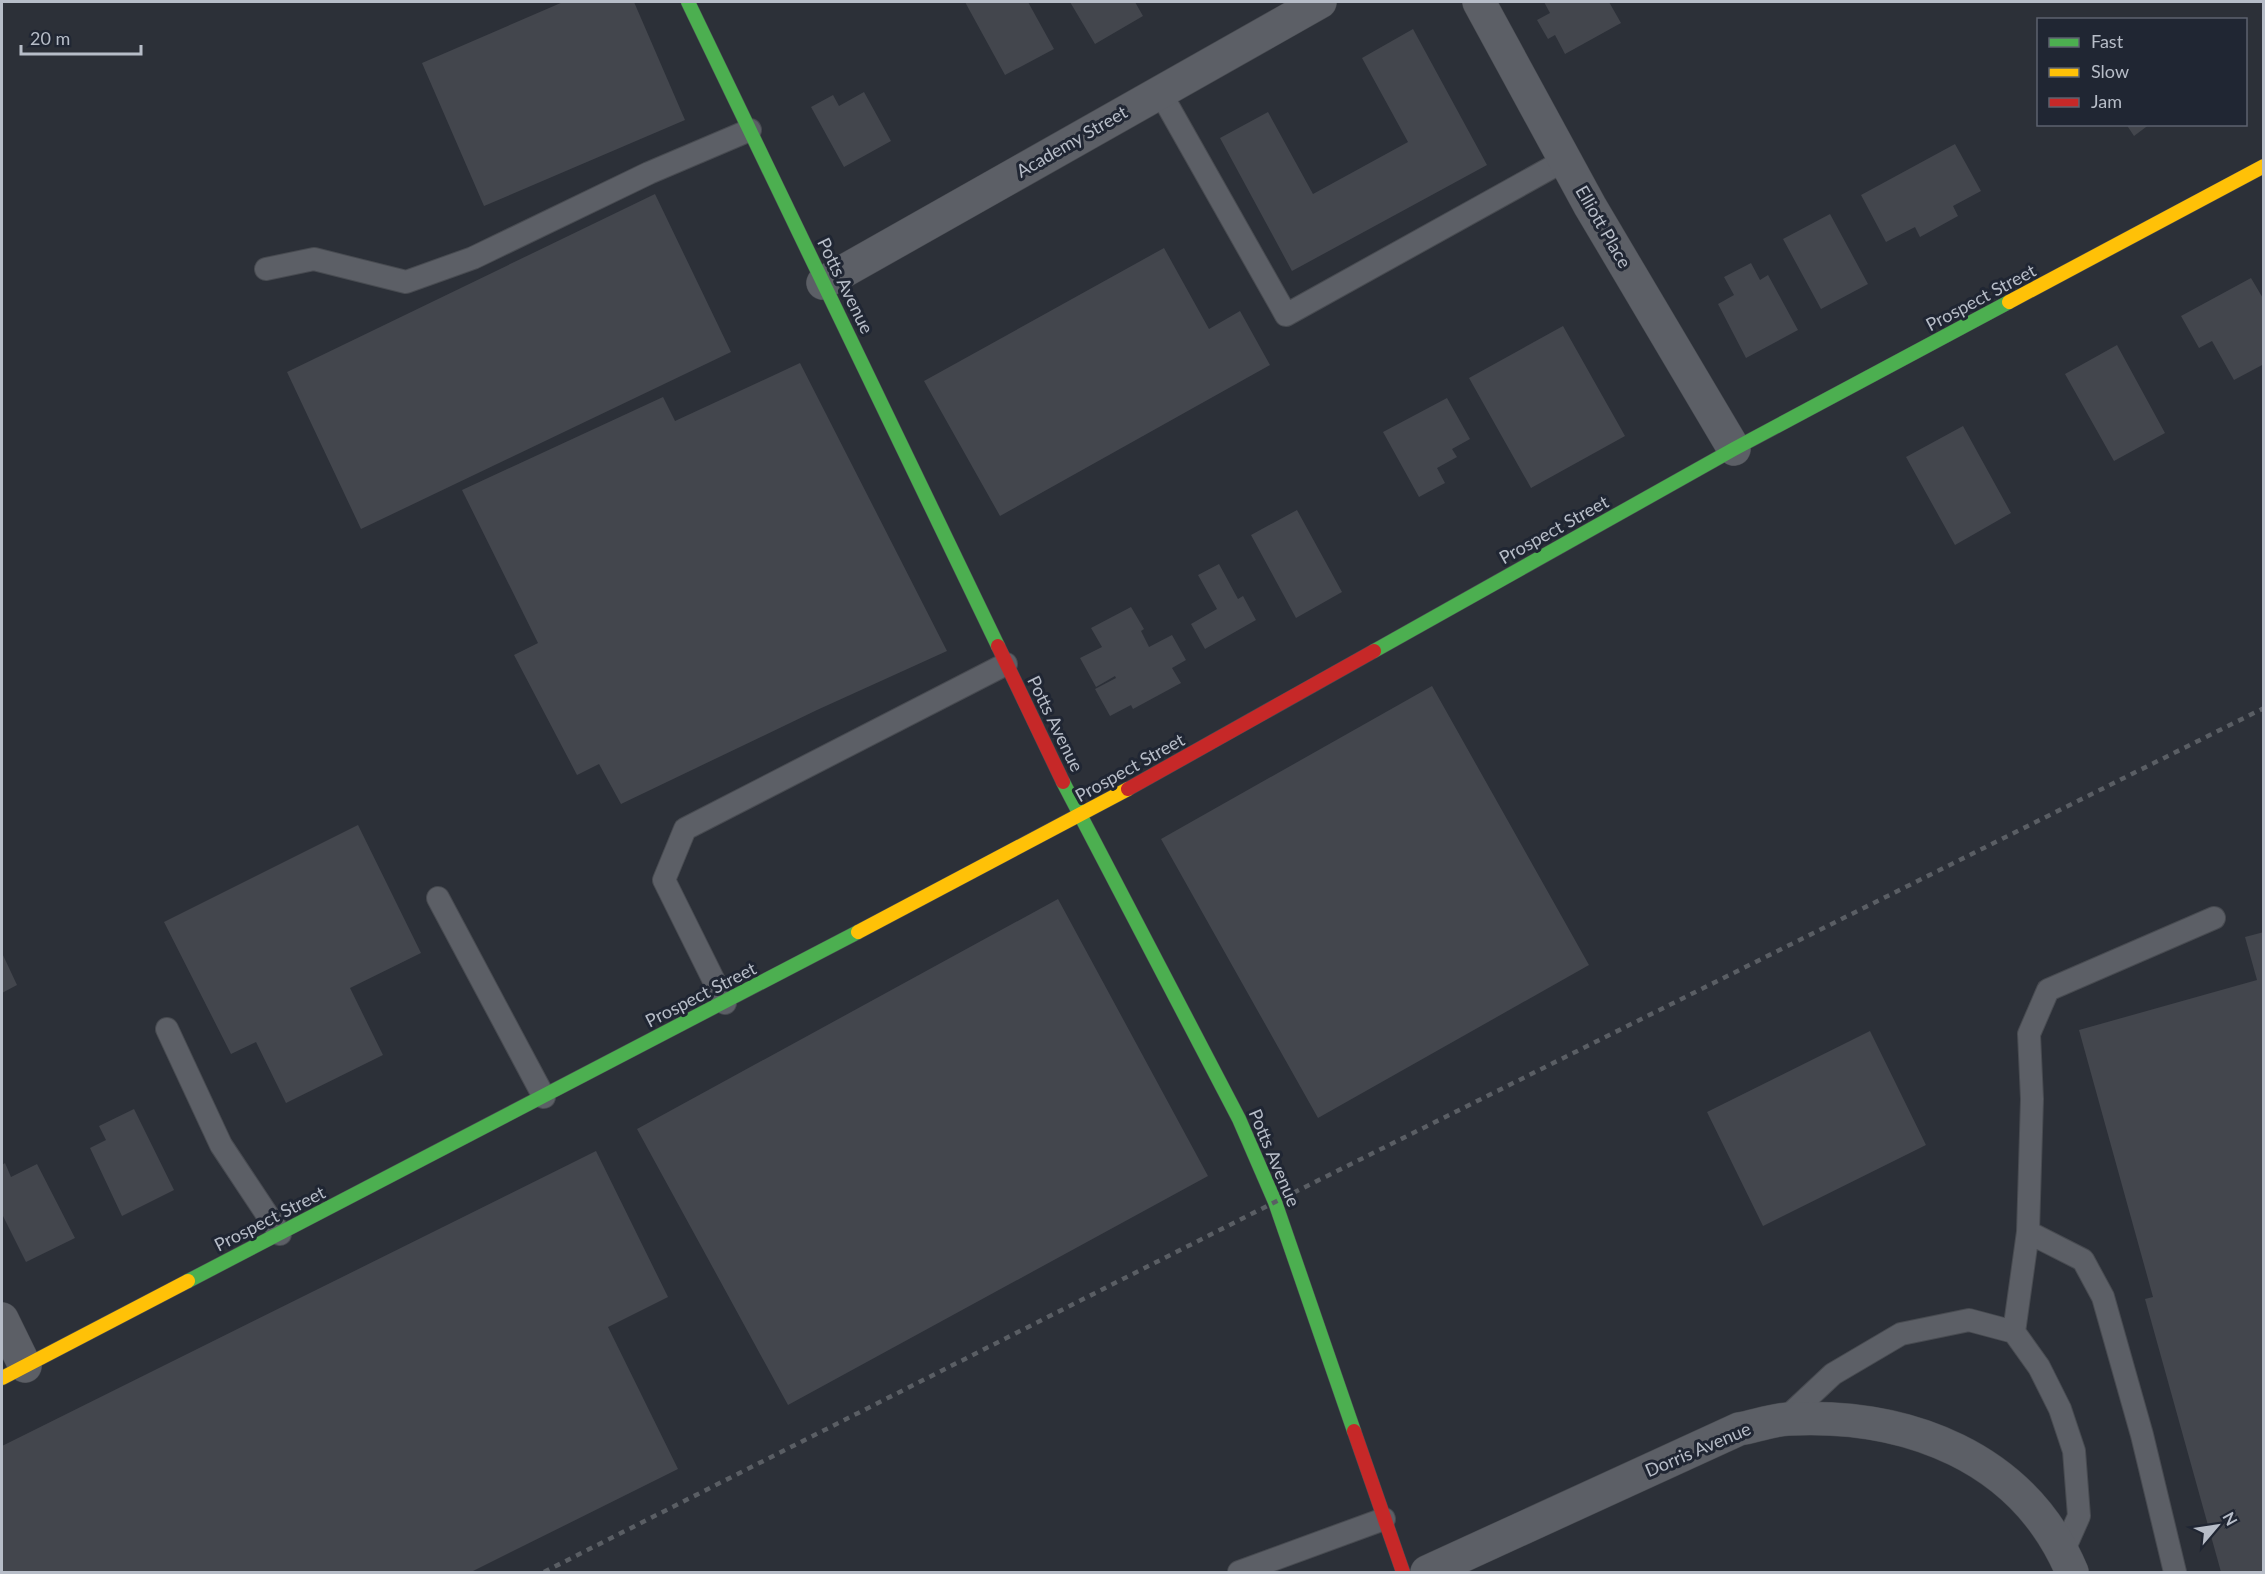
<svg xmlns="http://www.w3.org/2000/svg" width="2265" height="1574" font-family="Lato,sans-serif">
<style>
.building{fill:#43464d}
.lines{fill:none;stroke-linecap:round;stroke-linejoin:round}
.lane-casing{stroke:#484b51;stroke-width:24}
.street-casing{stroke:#484b51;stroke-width:34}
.fast-casing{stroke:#484b51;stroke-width:15}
.slow-casing{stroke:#484b51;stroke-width:15}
.jam-casing{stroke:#484b51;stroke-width:15}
.lane{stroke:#5c5f66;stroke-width:22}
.street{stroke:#5c5f66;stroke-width:33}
.fast{stroke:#4caf50;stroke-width:14}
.slow{stroke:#ffc107;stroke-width:14}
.jam{stroke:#c62828;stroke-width:14}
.rail{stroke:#5a5e64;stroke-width:4.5;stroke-dasharray:6 6;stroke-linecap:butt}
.labels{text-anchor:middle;stroke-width:6;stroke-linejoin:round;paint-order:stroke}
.street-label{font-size:18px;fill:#b7bdc8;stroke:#202633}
</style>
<rect width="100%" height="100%" fill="#2c3038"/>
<path class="building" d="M563 2H634L685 120 484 206 422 63Z
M965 2H1028L1054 49 1005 75Z
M1070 2H1135L1143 16 1095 44Z
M1544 2H1609L1621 23 1565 54 1555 35 1548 39 1537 20 1550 13Z
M1413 29 1487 165 1292 271 1220 138 1268 112 1313 194 1408 142 1362 58Z
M864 92 891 141 844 167 811 107 833 95 839 106Z
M2126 124H2150L2134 136Z
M1955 144 1981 191 1953 206 1958 216 1920 237 1915 227 1886 242 1861 195Z
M655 194 731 352 361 529 287 372Z
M1830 214 1868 284 1821 309 1783 239Z
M1164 248 1209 329 1240 311 1270 365 1000 516 924 381Z
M1751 263 1760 280 1768 275 1798 330 1746 358 1718 304 1734 295 1724 277Z
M2251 278 2264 300V364L2234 380 2212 341 2199 348 2181 316Z
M1563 326 1625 436 1531 488 1469 378Z
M2117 345 2165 433 2114 461 2065 374Z
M800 363 947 651 817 710 621 804 599 764 577 775 514 655 538 643 462 490 663 397 675 421Z
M1447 398 1470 439 1452 449 1457 457 1437 468 1445 483 1419 497 1383 432Z
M1963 426 2011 513 1955 545 1906 457Z
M1297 510 1342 592 1296 618 1251 535Z
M1219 564 1238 599 1243 596 1256 620 1205 649 1191 624 1217 609 1198 575Z
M1131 607 1144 629 1141 631 1149 647 1172 635 1186 660 1172 668 1181 683 1133 709 1131 705 1110 716 1095 689 1116 678 1115 676 1096 687 1080 658 1102 647 1091 628Z
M1432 686 1589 965 1318 1118 1161 839Z
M358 825 421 953 350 988 383 1055 286 1103 256 1042 231 1054 164 922Z
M1058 899 1208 1176 788 1405 637 1129Z
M2264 932V1572H2221L2145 1299 2153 1297 2079 1030 2257 980 2245 937Z
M2 953 17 985 2 993Z
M1870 1031 1926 1145 1763 1226 1707 1112Z
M134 1109 174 1190 122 1216 90 1148 106 1140 99 1126Z
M596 1151 668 1297 608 1327 678 1469 471 1572H2V1446Z
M5 1163 11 1177 37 1164 75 1238 26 1262 2 1214V1165Z"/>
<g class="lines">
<g class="lane-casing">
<path id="lane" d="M1160 92 1286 315 1565 160
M266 269 314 259 406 282 473 258 649 173 750 130
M438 898 544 1097
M725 1003 664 880 685 829 1006 664
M167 1029 221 1145 280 1234
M2028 1232 2083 1260 2103 1297 2142 1435 2175 1572
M2014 1332 2028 1232 2032 1099 2029 1034 2048 990 2214 918
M1785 1419 1833 1374 1901 1334 1969 1320 2014 1332 2039 1367 2060 1409 2074 1451 2079 1516 2063 1552
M1239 1572 1384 1519"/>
</g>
<g class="street-casing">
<path id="street" d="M1479 2 1590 206 1734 449
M823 283 1320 2
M2 1319 25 1366
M1427 1572 1739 1429C1755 1426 1772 1420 1788 1419 1907 1413 2023 1456 2072 1572"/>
</g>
<g class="fast-casing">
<path id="fast" d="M688 2 998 646
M1374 651 1734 449 2009 302
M1063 782 1239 1119 1275 1202 1354 1431
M188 1281 858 932"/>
</g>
<g class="slow-casing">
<path id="slow" d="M2009 302 2264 166
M858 932 1128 789
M2 1378 188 1281"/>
</g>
<g class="jam-casing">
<path id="jam" d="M998 646 1063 782
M1128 789 1374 651
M1354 1431 1403 1572"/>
</g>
<use href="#lane" class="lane"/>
<use href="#street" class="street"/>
<use href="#fast" class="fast"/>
<use href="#slow" class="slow"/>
<use href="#jam" class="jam"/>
<path class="rail" d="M544 1572 1275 1202 2264 708"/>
</g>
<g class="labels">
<g class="street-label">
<text transform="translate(1072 142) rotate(-30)" y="6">Academy Street</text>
<text transform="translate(1603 227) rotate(60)" y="6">Elliott Place</text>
<text transform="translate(845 286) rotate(64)" y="6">Potts Avenue</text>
<text transform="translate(1981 298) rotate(-28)" y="6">Prospect Street</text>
<text transform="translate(1554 530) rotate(-29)" y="6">Prospect Street</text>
<text transform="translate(1055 724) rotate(64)" y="6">Potts Avenue</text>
<text transform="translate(1130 768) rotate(-29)" y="6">Prospect Street</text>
<text transform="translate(701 995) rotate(-27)" y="6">Prospect Street</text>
<text transform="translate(1274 1158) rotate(67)" y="6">Potts Avenue</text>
<text transform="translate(270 1219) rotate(-27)" y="6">Prospect Street</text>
<text transform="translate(1698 1450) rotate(-23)" y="6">Dorris Avenue</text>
</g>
</g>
<rect width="2265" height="1574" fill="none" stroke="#b7bdc8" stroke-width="6"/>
<rect x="2037" y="18" width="210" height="108" fill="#202633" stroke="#5c626f" stroke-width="1.5"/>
<rect x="2049" y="38" width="30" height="9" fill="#4caf50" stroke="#5c626f" stroke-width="1.5"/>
<text x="2091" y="48" font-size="18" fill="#b7bdc8">Fast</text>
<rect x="2049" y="68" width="30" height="9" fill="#ffc107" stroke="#5c626f" stroke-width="1.5"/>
<text x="2091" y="78" font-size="18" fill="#b7bdc8">Slow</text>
<rect x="2049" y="98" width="30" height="9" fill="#c62828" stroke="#5c626f" stroke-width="1.5"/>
<text x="2091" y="108" font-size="18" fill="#b7bdc8">Jam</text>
<g transform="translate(2217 1526) rotate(61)" stroke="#202633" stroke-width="4.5" paint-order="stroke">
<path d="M0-4.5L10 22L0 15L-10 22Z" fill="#b7bdc8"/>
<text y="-9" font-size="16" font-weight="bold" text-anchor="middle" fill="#b7bdc8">N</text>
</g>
<path d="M21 45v9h120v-9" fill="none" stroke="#b7bdc8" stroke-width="3"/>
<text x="30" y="45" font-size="18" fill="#b7bdc8" stroke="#202633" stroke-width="4.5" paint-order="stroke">20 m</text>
</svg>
